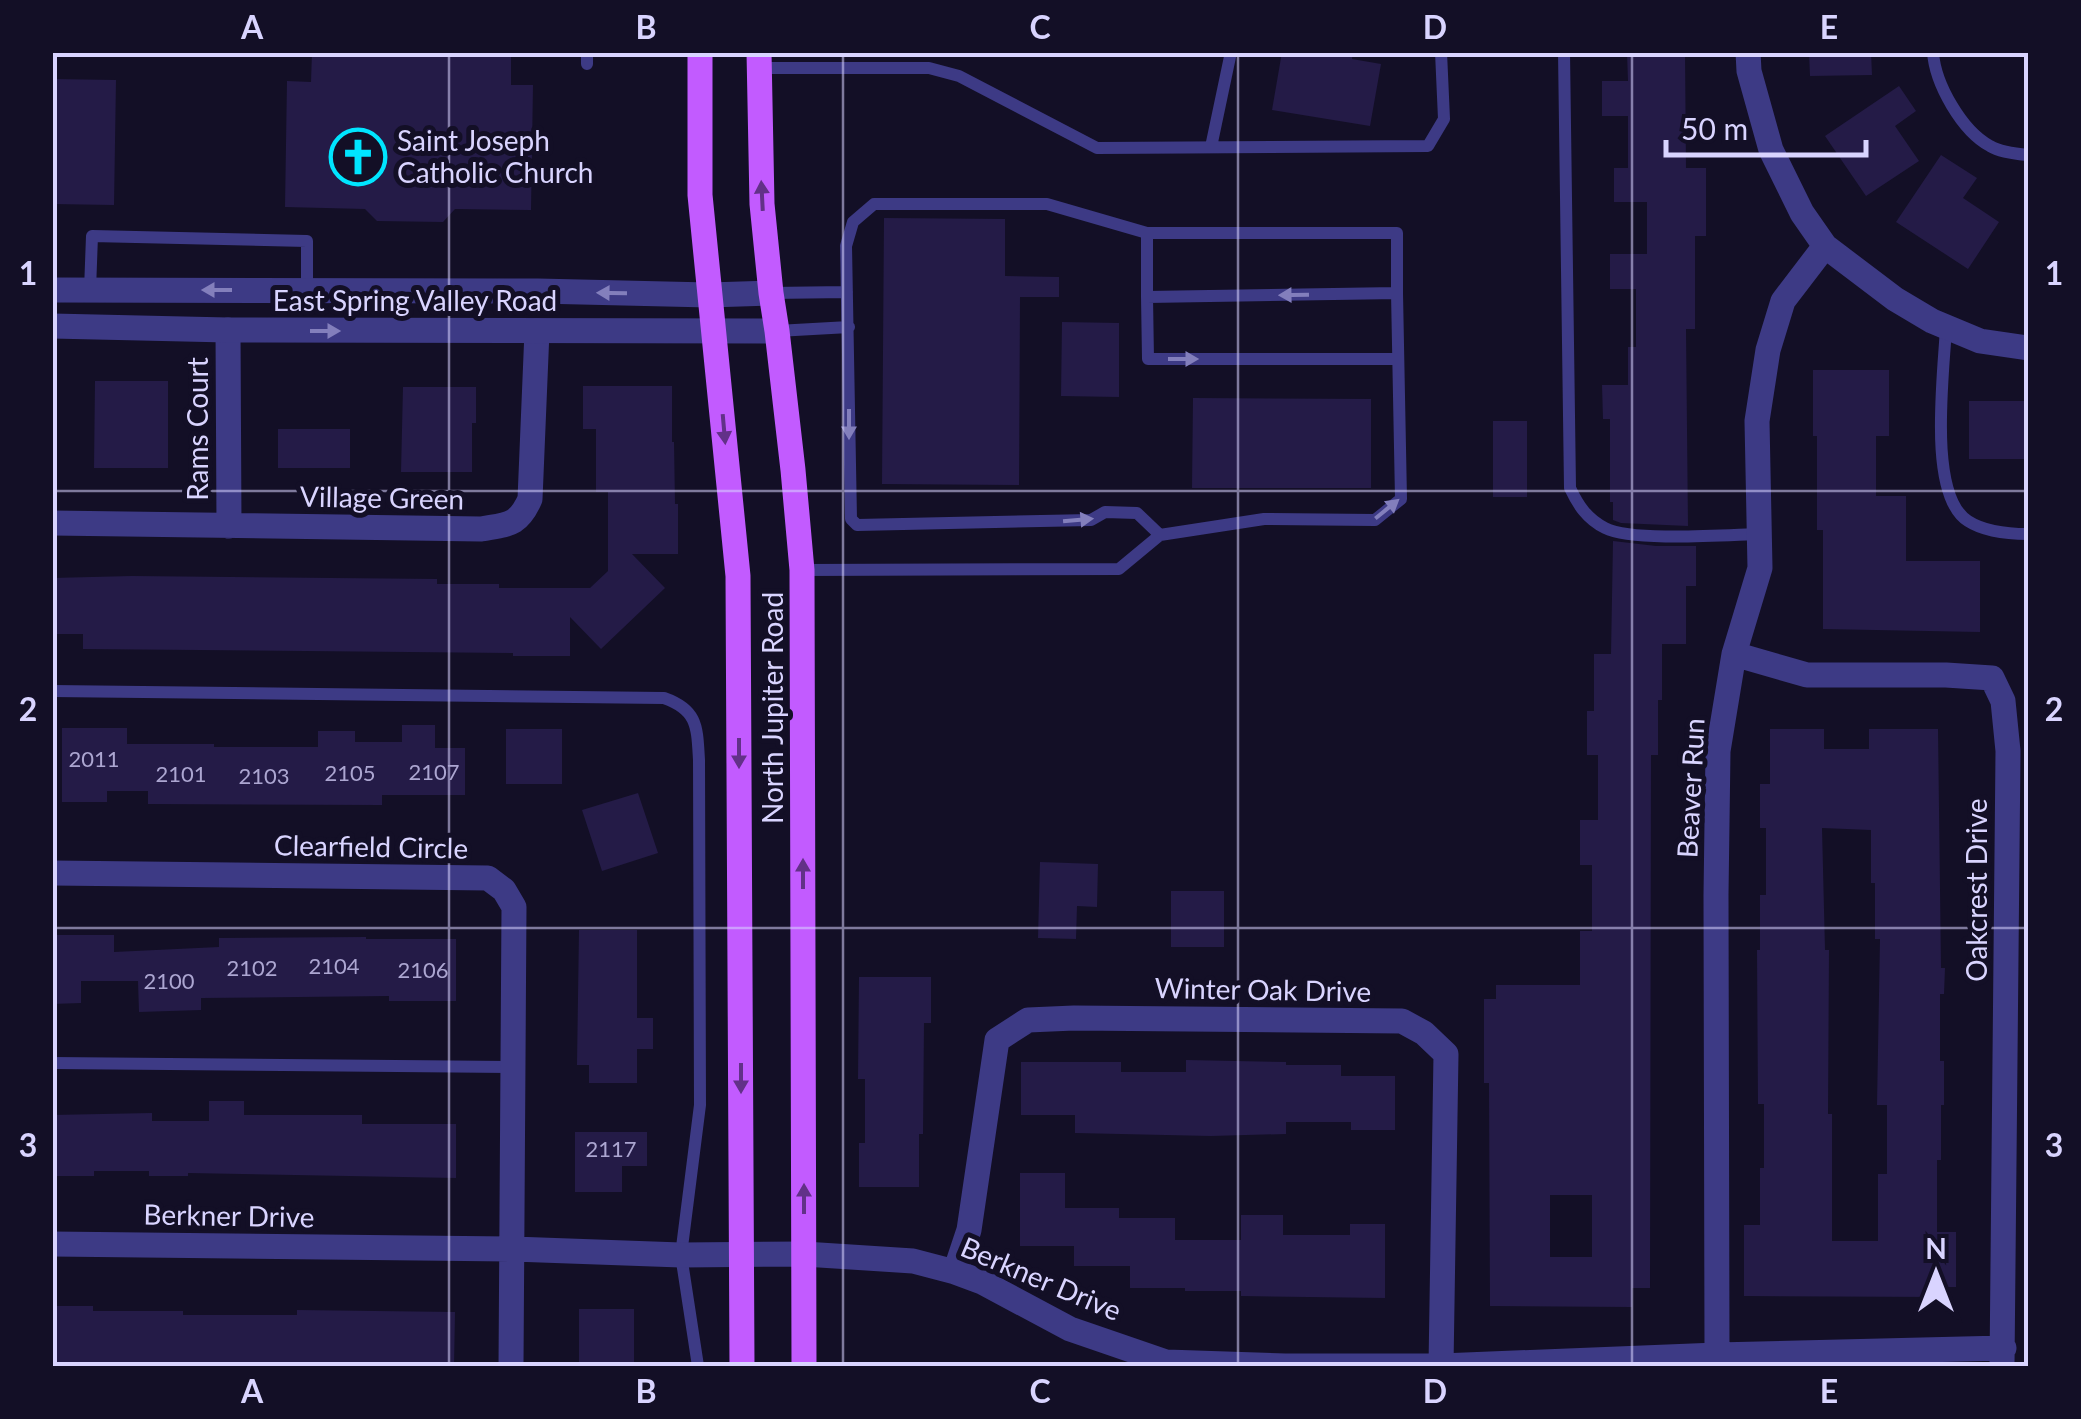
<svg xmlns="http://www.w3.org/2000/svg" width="2081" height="1419" font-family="Lato,sans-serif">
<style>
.building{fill:#241b47;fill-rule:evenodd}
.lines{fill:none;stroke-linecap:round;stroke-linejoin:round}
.service{stroke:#3d3a85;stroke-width:12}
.minor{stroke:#3d3a85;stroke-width:25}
.tertiary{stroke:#3d3a85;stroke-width:25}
.primary{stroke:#c25bff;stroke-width:25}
.oneway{fill:#623188}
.oneway2{fill:#837fbc}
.grid{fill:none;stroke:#d9d4ff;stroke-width:2.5;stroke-opacity:0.55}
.labels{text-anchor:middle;stroke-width:10;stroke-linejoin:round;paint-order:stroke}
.number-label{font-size:22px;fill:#aca6d1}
.poi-label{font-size:28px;fill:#d9d4ff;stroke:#130f26;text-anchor:start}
.street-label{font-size:28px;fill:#d9d4ff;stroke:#130f26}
.neatline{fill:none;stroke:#d9d4ff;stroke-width:4}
.grid-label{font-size:32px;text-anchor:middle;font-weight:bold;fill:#d9d4ff}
</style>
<rect width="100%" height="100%" fill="#130f26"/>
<path class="building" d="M312 52H511V85H533L531 210 455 209 443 222 377 221 365 209 285 207 287 81 311 82Z
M1282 52H1353L1352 59 1381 64 1370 126 1272 110Z
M1627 52H1685L1686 168H1706V236H1695V329H1686L1688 526 1621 523 1613 520V502H1610V419H1603L1602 385H1628V347H1636V289H1610V254H1647V202H1614V168H1628V116H1602V81H1628Z
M1809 52H1871L1872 75 1810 76Z
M52 79 116 80 114 205 52 204Z
M1899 86 1916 111 1895 126 1919 161 1866 196 1825 136Z
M1941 155 1977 178 1963 198 1999 222 1968 269 1896 222Z
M884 218 1005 219V276L1059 277V297H1020L1019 485 882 484Z
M1062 322 1119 323V397L1061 396Z
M1813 370H1889V436H1876V496H1906V561H1980V632L1823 629V530H1817V436H1813Z
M95 381H168V468H94Z
M583 386H672V442H674L675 504H678V554H632L665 588 601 649 570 617V656H513V653L83 649V634H52V578L132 576 437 579V584H499V588H590L608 571V492H596V429H583Z
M403 387H476V423H472V472H401Z
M1193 398 1371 399V488H1192Z
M1969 401H2028V459H1969Z
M1493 421H1527V497H1493Z
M278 429H350V468H278Z
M1613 541 1656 546H1696V586H1686V644H1662V700H1658V755H1651L1650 1288H1632V1307L1490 1306 1489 1083H1484V999H1496V985H1580V931H1592V865H1580V820H1598V755H1587V711H1594V654H1611ZM1550 1195H1592V1257H1550Z
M402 725H435V748H465V795H382V805L148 804V791H107V802H62V728H127V744H214V747H318V731H355V742H402Z
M506 729H562V784H506Z
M1770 729H1824V749H1869V729H1938L1941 968H1945L1944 994H1940V1061H1944V1105H1941V1160H1937V1232H1956V1287H1941V1297L1744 1296V1225H1760V1168H1764V1104H1758L1757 950H1760V895H1766V828H1760V784H1770ZM1822 828 1871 830V883H1875V939H1880L1877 1105H1887V1174H1878V1241H1832V1114H1828L1829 950H1825Z
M638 793 658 853 602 871 582 810Z
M1040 862 1098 864 1097 907 1077 906 1076 939 1038 938Z
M1171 891H1224V947H1171Z
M579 930H637V1018H653V1049H637V1083H589V1065H577Z
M52 935H114V952L219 947V938L366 937V939H456V1001H389V996L201 998V1010L139 1012 138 981H81V1003L52 1004Z
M859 977H931V1023H924L923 1134H919V1187H859V1143H865V1079H858Z
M1186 1060 1286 1062V1065H1341V1076H1395V1130H1351V1122H1286V1134L1211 1136 1075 1133V1115H1021V1062H1121V1072H1186Z
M209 1101H244V1115H362V1124H456V1178L188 1173V1176H149V1171H94V1176H52V1115L152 1113V1121H209Z
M575 1132H647V1166H622V1192H575Z
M1020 1173H1065V1208H1119V1218H1175V1240H1241V1215H1283V1235H1350V1224H1385V1298L1241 1296V1291H1185V1288H1130V1266H1074V1246H1020Z
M52 1306H93V1311H183V1315H297V1310L455 1312 454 1366H52Z
M579 1309H634V1366H579Z"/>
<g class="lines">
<path class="service" d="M1564 52 1570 488C1578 505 1587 519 1605 528 1633 542 1725 535 1760 534
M1933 52C1935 84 1962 131 1990 146 2000 152 2016 154 2028 155
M587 64V52
M759 68H929L959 76 1097 148 1428 146 1444 119 1441 52
M1211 147 1231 52
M1147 233V297L1397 293 1401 499 1375 520 1264 519 1160 535 1137 513 1105 512 1091 520 857 525 851 519 846 246 853 222 874 204H1047L1147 233H1397V293
M90 290 92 236 307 241V290
M771 293 847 292
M1147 297 1148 359H1398
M1946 327C1944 372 1927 495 1968 521 1985 532 2009 534 2028 534
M777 331 849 327
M802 570 1119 569 1160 535
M52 691 664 698C698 710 697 727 699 760L700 1105 681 1255 698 1366
M52 1063 513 1067"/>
<path class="minor" d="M1748 52 1749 71 1771 150 1802 213 1825 246 1895 299 1932 321 1980 341 2028 348
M228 330 229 526
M52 523 481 529C508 524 518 526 530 499L537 331
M1734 654 1807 675H1946L1992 678 2003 701 2008 751 2002 1366
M52 873 488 878 504 890 514 907 511 1366
M52 1244 513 1249 681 1255 804 1254 913 1261 955 1272 982 1282 1070 1329 1166 1362 1285 1366H1441L1717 1355 2004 1348
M955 1272 969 1230 997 1040 1028 1020 1074 1018 1402 1021 1424 1033 1446 1054 1441 1366
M1717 1355 1716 895 1718 751 1734 654 1760 568 1757 421 1768 350 1783 301 1825 246"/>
<path class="tertiary" d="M52 290 538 291 709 295 771 293
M52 326 228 330 777 331"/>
<path class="primary" d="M700 52V195L738 576 742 1366
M759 52 762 204 771 293 777 331 793 470 802 570 804 1366"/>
</g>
<defs><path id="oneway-solid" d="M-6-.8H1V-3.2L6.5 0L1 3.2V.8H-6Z" transform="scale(2.5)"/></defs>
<g class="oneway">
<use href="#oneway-solid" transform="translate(762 196) rotate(-93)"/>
<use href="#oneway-solid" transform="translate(724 429) rotate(85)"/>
<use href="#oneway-solid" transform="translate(739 753) rotate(90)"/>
<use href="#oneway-solid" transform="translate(803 874) rotate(-90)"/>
<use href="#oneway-solid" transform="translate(741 1078) rotate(90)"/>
<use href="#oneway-solid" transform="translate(804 1199) rotate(-90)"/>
</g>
<g class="oneway2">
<use href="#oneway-solid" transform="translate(217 290) rotate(-180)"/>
<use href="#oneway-solid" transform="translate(612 293) rotate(-179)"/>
<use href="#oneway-solid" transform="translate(1294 295) rotate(179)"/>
<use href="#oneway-solid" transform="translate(325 331)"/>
<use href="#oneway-solid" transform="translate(1183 359)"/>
<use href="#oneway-solid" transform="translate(849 424) rotate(90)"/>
<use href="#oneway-solid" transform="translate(1387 509) rotate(-39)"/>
<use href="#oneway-solid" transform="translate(1078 520) rotate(-5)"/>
</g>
<path class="grid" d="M449 52V1366M843 52V1366M1238 52V1366M1632 52V1366M52 491H2028M52 928H2028"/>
<defs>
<g id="church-ring" transform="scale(2.875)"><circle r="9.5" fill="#130f26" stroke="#00e5ff" stroke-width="1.5"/><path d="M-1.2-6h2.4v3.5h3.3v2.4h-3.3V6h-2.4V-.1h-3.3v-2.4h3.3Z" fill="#00e5ff"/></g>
</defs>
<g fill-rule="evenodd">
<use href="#church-ring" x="358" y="157"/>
</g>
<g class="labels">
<g class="number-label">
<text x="94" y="767">2011</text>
<text x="434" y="780">2107</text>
<text x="350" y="781">2105</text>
<text x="181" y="782">2101</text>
<text x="264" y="784">2103</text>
<text x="334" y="974">2104</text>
<text x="252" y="976">2102</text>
<text x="423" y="978">2106</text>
<text x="169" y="989">2100</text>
<text x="611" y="1157">2117</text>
</g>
<g class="poi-label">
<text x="397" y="151">Saint Joseph<tspan x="397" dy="32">Catholic Church</tspan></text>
</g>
<g class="street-label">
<text x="415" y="311">East Spring Valley Road</text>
<text transform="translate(198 429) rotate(-90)" y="10">Rams Court</text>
<text transform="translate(382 498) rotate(1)" y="10">Village Green</text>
<text transform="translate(773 708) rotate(-90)" y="10">North Jupiter Road</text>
<text transform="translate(1691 788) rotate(-87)" y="10">Beaver Run</text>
<text transform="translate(371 847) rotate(1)" y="10">Clearfield Circle</text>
<text transform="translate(1977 890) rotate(-90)" y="10">Oakcrest Drive</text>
<text transform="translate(1263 990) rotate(1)" y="10">Winter Oak Drive</text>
<text transform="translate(229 1216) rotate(1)" y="10">Berkner Drive</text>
<text transform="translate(1041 1279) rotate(23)" y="10">Berkner Drive</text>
</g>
</g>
<rect width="2081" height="1419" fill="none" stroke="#130f26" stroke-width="110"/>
<g transform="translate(1936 1274)" stroke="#130f26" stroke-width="8" paint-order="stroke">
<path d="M0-8L18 38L0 25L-18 38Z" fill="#d9d4ff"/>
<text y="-15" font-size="28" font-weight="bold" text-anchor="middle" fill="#d9d4ff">N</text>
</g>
<path d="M1666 140v15h200v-15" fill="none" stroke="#d9d4ff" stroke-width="5"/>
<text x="1681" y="140" font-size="30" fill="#d9d4ff" stroke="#130f26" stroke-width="8" paint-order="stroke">50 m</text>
<rect x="55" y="55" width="1971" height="1309" class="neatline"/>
<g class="grid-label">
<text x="252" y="39">A</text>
<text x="646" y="39">B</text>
<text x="1040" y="39">C</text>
<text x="1435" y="39">D</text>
<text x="1829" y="39">E</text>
<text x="28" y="285">1</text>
<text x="2054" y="285">1</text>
<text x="28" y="721">2</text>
<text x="2054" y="721">2</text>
<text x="28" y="1157">3</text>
<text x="2054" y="1157">3</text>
<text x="252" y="1403">A</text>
<text x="646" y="1403">B</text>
<text x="1040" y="1403">C</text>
<text x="1435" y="1403">D</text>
<text x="1829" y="1403">E</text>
</g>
</svg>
